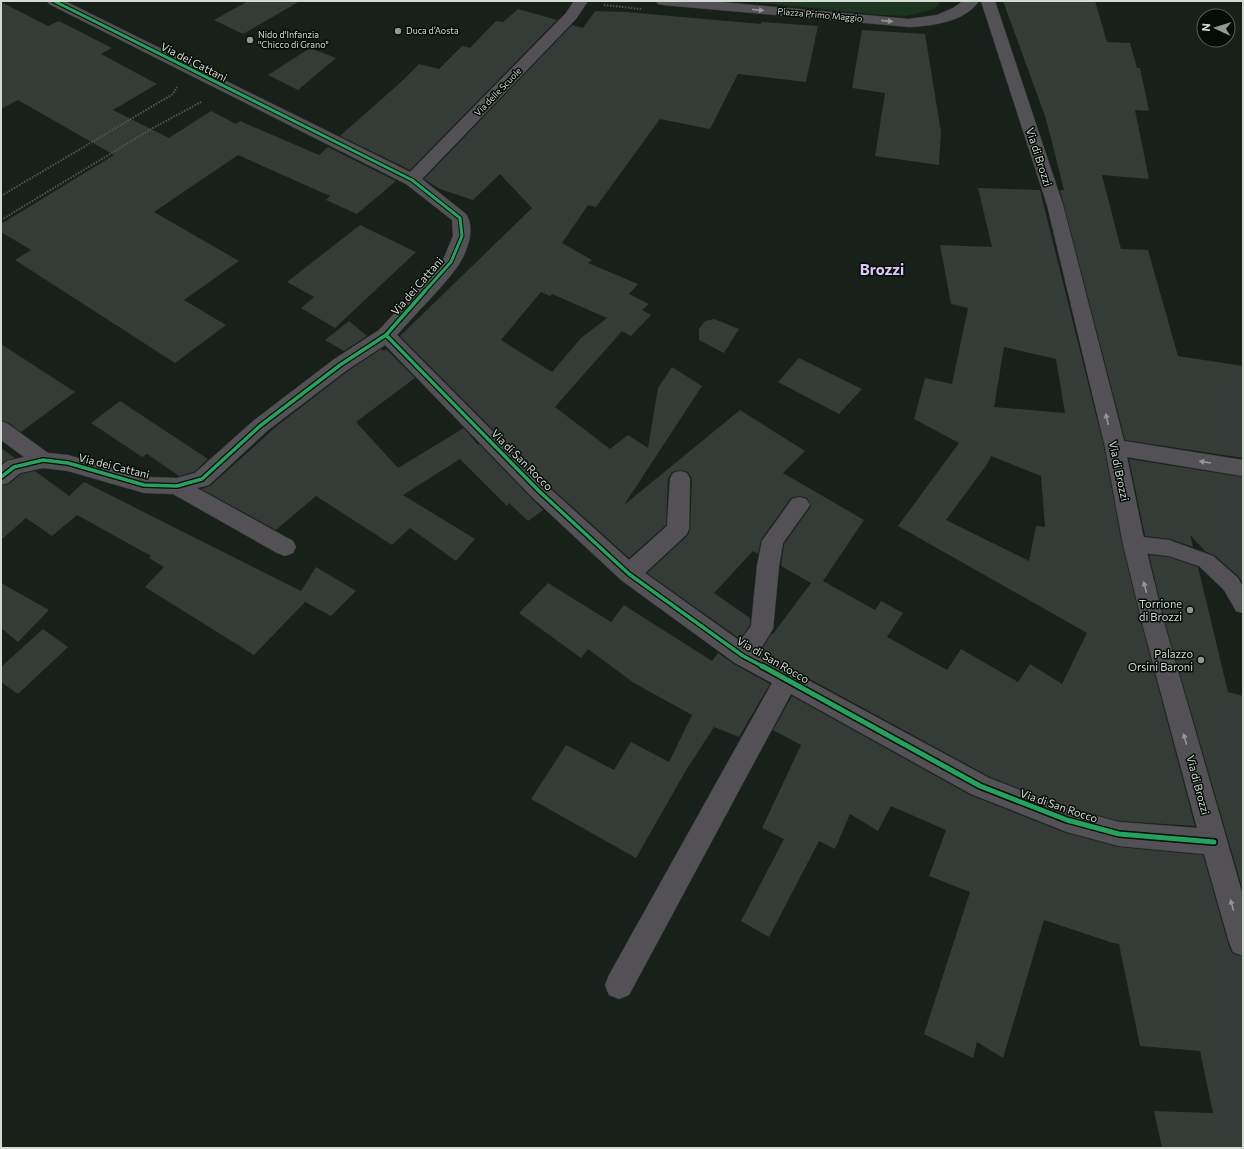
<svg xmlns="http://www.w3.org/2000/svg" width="1244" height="1149" font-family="Commissioner,sans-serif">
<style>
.green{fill:#1b3521}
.building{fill:#353b36;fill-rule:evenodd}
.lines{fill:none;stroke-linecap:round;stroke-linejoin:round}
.lane-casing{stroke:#333935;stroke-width:1}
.street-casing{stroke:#333935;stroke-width:1}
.path{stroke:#545656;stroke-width:2;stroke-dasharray:1.5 1.5;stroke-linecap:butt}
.lane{fill:#535156;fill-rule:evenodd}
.street{fill:#535156;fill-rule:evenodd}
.cycleway-far2-casing{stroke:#050b06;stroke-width:5}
.cycleway-far1-casing{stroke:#050b06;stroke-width:6}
.cycleway-casing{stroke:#050b06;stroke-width:8}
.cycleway-far2{stroke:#20a55d;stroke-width:3}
.cycleway-far1{stroke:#20a55d;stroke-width:3.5}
.cycleway{stroke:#20a55d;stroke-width:5}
.oneway{fill:#929694}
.poi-dot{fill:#919a92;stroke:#050b06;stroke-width:1.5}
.labels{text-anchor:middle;stroke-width:3;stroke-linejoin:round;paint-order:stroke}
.far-street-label{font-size:9px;fill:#d2dcd3;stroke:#050b06}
.far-poi-label{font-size:9px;fill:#d2dcd3;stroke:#050b06;text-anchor:start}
.street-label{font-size:11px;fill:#d2dcd3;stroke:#050b06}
.poi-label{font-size:11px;fill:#d2dcd3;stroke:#050b06;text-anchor:end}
.district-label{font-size:15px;font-weight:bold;fill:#ddc4fb;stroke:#050b06}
</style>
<rect width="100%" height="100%" fill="#18201a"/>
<path class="green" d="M742 1H942L934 9 906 16 881 15Z"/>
<path class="building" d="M248 1H300L243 34 214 20Z
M1003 1H1095L1107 42 1130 43 1137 68H1140L1149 111 1135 110 1149 179 1102 175 1121 249 1148 250 1178 356 1243 366V458L1125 440 1060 190H1064L1051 138 1045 116Z
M1 2 48 26 59 21 112 48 101 54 157 84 113 110 169 138 211 111 236 124 240 121 319 155 328 147 396 181 357 214 326 200 330 196 238 155 154 212 239 261 184 300 226 325 175 363 15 260 31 250 1 232V224L114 155 18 100 1 109Z
M518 9 557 20 410 170 340 136 401 82 419 64 439 69 462 46 470 48 496 21 503 22Z
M595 11 626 12 761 24V22L818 26 806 82 738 74 710 129 660 119 596 207 588 205 562 243 592 260 588 263 638 284 629 294 649 304 642 310 651 315 631 336 622 331 555 407 610 449 628 435 648 448 658 388 672 367 702 386 624 505 740 410 805 451 783 473 864 520 823 581 875 610 881 601 903 613 887 637 947 670 961 649 1018 682 1030 664 1062 684 1087 633 898 526 959 443 914 419 925 378 952 384 968 308 951 304 940 245 992 247 978 188 1040 190 1104 447 1122 544 1142 626 1195 826 1119 821 1067 807 990 777 760 652 772 633 773 634 811 583 781 566 784 544 811 506 807 498 799 496 791 498 761 540 758 554 753 551 714 593 750 618V625L740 639 647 573 687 536 690 530 692 479 688 472 680 470 672 472 668 479 666 525 629 558 547 484 400 336 532 208 500 174 473 200 440 189 424 179 572 25 583 28ZM541 292 550 296 552 294 607 318 581 338 552 372 501 340ZM1004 347 1056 359 1065 413 994 407ZM991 456 1041 476 1045 527 1036 526 1029 561 946 520 988 463Z
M862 30 925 34 941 132 939 165 875 156 885 93 852 88Z
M310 48 336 58 298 90 268 75Z
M360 225 416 252 335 328 301 308 314 297 287 282Z
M714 319 739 329 724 353 699 340V329L705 321Z
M349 321 367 336 344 351 325 340Z
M1 344 75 392 21 432 9 423 1 420Z
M381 349 384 351 386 349 415 378 356 422 398 468 464 428 478 445 479 444 543 510 528 521 509 503 507 506 460 459 403 495 475 539 456 561 410 528 392 545 316 496 276 530 201 489 210 486 278 425 348 371Z
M799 358 862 389 839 414 778 382Z
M120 401 208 459 194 472 179 476 147 454 142 457 91 423Z
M1 448 15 458 7 460 1 464Z
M1129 459 1243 477V584L1239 577 1214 555 1206 552 1190 535 1193 547 1170 539 1145 536Z
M35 471 69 496 84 482 301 591 316 567 356 591 331 616 305 602 254 655 145 587 164 567 149 558 151 556 77 515 52 536 26 518 1 540V486L9 484 21 474Z
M1149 555 1169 557 1198 567 1228 692 1243 696V891L1166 626Z
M1 583 49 610 18 642 1 628Z
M548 583 611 622 624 605 712 661 718 653 734 664 770 684 739 737 714 727 685 772 636 858 531 799 566 745 614 770 631 742 669 762 692 715 634 683 588 649 581 658 519 613Z
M43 629 68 647 18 694 1 682V667Z
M792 696 970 795 1066 833 1119 847 1203 855 1228 943 1232 953 1243 957V1148H1162L1154 1111 1213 1113 1200 1051 1140 1046 1119 944 1113 943 1044 920 1003 1058 977 1042 973 1058 924 1034 970 892 929 876 946 830 891 806 878 831 850 814 835 849 819 841 769 937 741 921 784 839 762 828 801 745 773 730Z"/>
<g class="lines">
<g class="lane-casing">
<path id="lane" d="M1134 536 1169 540 1213 556 1238 578 1243 587V613L1236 611 1224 590 1199 566 1169 556 1134 552 1127 549 1125 544 1127 539Z"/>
</g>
<g class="street-casing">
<path id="street" d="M47 1H65L410 172 566 13 574 1H588L576 19 422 179 466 214C476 229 467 252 458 266 441 289 416 313 397 335L546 485 629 560 667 526 670 479 673 473 680 471 687 473 690 479 689 529 686 535 645 573 740 641 751 626 757 566 762 541 792 499 799 497 806 499 810 505 783 543 779 566 773 629 758 653 989 778 1067 808 1119 822 1197 828 1143 626 1123 544 1105 447 1047 205 981 1H995L1063 205 1124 441 1243 460V476L1127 457 1145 544 1165 626 1243 896V956L1233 952 1229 942 1204 854 1119 846 1067 832 971 794 791 694 629 995 619 999 609 995 605 985 609 975 772 683 735 663 621 580 532 497 385 345 347 370 267 431 209 485 197 488 293 541 296 547 293 553 285 556 277 553 173 494 144 493 68 471 43 468 20 473 8 483 1 485V466L7 461 24 457 1 440V421L8 424 48 453 68 455 144 477 177 478 195 473 253 421 333 360 379 330 443 260 453 236 452 220 406 184 49 4Z
M656 1H710L909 19 937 15 953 8 963 1H979C965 22 932 26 909 27L663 5 658 4Z"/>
</g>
<path class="path" d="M604 5 641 9
M1 196 173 94 177 87
M1 220 153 128 201 102"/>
<use href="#lane" class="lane"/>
<use href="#street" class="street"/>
<g class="cycleway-far2-casing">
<path id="cycleway-far2" d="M54 1 412 180 460 218 462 236 451 262 424 292"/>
</g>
<g class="cycleway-far1-casing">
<path id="cycleway-far1" d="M386 335 539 491 629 574 743 656 764 667
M1 477 14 467 43 460 68 463 144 485 177 486 202 479 260 426 340 365 386 335 425 291"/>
</g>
<g class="cycleway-casing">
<path id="cycleway" d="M762 666 980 786 1067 820 1119 834 1214 842"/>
</g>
<use href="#cycleway-far2" class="cycleway-far2"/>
<use href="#cycleway-far1" class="cycleway-far1"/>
<use href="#cycleway" class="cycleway"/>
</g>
<defs><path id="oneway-solid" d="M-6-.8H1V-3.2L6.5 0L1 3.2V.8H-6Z"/></defs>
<g class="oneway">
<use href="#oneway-solid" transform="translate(758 10) rotate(5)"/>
<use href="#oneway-solid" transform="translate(887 21) rotate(5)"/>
<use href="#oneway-solid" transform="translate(1107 419) rotate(-104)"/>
<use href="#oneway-solid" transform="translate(1205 462) rotate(-171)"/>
<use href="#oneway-solid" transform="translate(1145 587) rotate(-104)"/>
<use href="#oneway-solid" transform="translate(1185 739) rotate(-105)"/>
<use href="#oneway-solid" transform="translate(1232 905) rotate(-106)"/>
</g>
<g class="poi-dot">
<circle cx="398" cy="31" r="4"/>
<circle cx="250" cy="40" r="4"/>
<circle cx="1190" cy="610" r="4"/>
<circle cx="1201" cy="660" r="4"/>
</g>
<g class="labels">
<g class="far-street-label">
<text transform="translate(820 15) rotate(5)" y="3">Piazza Primo Maggio</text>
<text transform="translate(498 92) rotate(-46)" y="3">Via delle Scuole</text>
</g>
<g class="far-poi-label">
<text x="406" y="34">Duca d’Aosta</text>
<text x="258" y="38">Nido d'Infanzia<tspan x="258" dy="10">"Chicco di Grano"</tspan></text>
</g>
<g class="street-label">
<text transform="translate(194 62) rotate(27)" y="4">Via dei Cattani</text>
<text transform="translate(1039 157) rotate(72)" y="4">Via di Brozzi</text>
<text transform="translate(417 286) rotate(-49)" y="4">Via dei Cattani</text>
<text transform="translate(522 460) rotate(45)" y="4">Via di San Rocco</text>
<text transform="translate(114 466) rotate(14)" y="4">Via dei Cattani</text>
<text transform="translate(1119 471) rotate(78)" y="4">Via di Brozzi</text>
<text transform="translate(773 660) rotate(30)" y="4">Via di San Rocco</text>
<text transform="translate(1198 785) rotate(75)" y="4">Via di Brozzi</text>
<text transform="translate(1059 806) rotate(19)" y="4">Via di San Rocco</text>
</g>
<g class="poi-label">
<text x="1182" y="608">Torrione<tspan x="1182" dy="13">di Brozzi</tspan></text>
<text x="1193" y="658">Palazzo<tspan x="1193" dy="13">Orsini Baroni</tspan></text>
</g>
<g class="district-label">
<text x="882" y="275">Brozzi</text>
</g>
</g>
<rect width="1244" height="1149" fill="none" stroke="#d2dcd3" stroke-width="4"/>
<g transform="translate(1216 28) rotate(274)"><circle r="19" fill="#050b06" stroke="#575f58"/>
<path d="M0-3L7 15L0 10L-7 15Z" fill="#919a92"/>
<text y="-6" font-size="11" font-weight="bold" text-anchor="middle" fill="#d2dcd3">N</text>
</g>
</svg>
